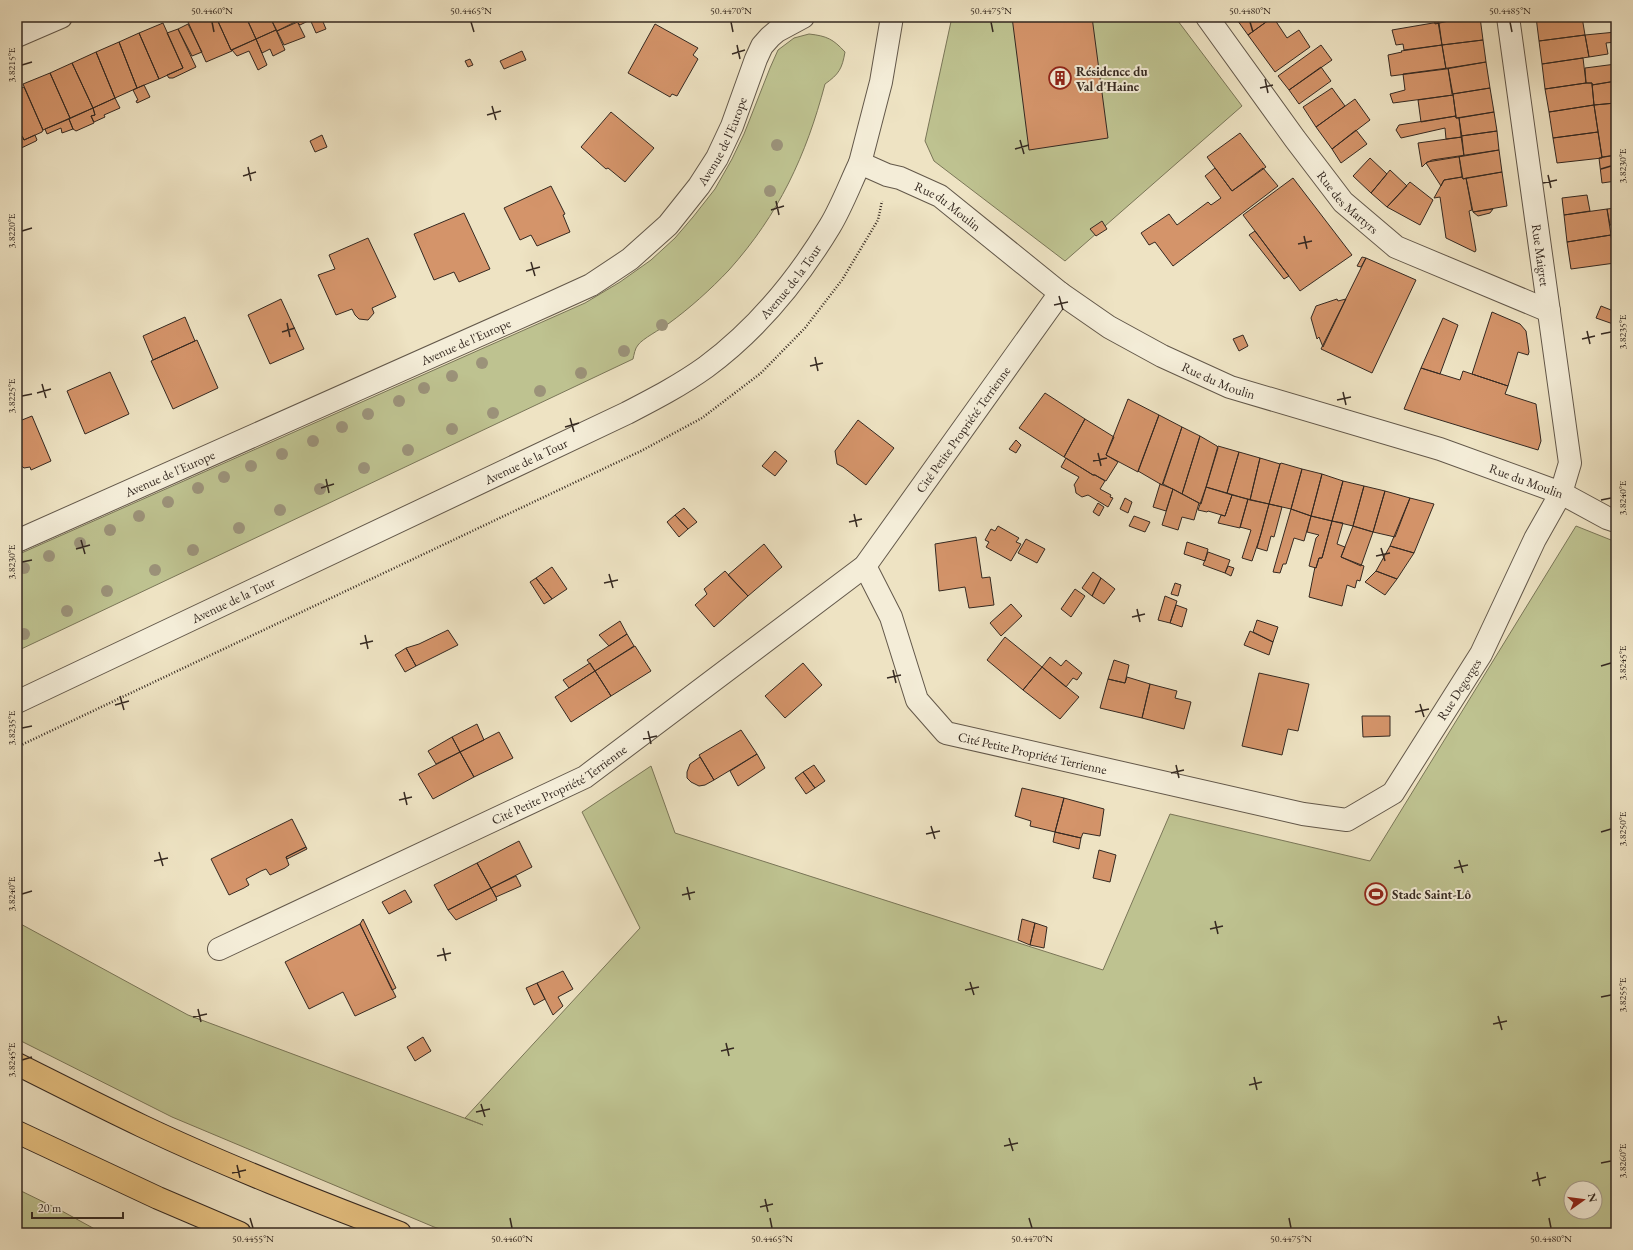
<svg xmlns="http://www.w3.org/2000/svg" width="1633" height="1250" font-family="'EB Garamond',serif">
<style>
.green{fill:#bec290;stroke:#7a7658;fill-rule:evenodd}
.building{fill:#d4946a;stroke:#352921}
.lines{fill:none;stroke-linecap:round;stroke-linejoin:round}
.minor-casing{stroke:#63584a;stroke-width:24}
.tertiary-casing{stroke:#63584a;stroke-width:24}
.primary-casing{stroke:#352921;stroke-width:24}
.path{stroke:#352921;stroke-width:2.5;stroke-dasharray:1 2;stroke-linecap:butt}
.minor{stroke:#f4edd8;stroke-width:22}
.tertiary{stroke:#f4edd8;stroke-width:22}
.primary{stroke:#e7c282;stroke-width:22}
.tree{fill:#9b9279}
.ticks{fill:none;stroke:#352921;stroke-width:1.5}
.labels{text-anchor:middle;stroke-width:4;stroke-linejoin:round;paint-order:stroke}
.poi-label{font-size:13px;font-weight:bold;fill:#352921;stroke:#f4edd8;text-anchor:start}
.street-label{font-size:13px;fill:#352921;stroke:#f4edd8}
.neatline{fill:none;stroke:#352921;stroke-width:1.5}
.ticks-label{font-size:10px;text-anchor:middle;fill:#352921}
</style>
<rect width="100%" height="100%" fill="#eee3c3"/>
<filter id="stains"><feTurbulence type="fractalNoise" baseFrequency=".005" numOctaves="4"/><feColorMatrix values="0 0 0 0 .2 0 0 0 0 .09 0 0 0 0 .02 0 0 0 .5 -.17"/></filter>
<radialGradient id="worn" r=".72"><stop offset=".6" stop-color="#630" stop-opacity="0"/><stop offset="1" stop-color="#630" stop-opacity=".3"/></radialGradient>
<path class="green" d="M952 17H1175L1242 106 1065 261 934 161 925 141Z
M809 34C827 36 833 39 845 52 842 69 839 74 825 84 806 156 779 214 729 270 710 290 690 308 668 324 661 329 642 339 638 345 635 348 634 355 633 359L17 651V555L585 303 620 282 651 260 675 238 693 217 715 189 732 159 744 134 770 68 778 50 794 38Z
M1576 526 1616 542V1233H453L434 1227 172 1117 17 1039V922L188 1015 483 1125 465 1118 640 928 582 812 651 766 675 833 1103 970 1170 814 1370 861ZM1571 1188H1595V1212H1571Z
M17 1189 60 1210 102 1233H17Z"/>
<path class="building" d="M199 17H216L231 50H232V51L206 62 188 22Z
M216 17H246L256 39 231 50Z
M246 17H270L276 30 256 39Z
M270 17H295L297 21 277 31Z
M309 17 310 20 300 25 298 23 305 37 284 45 277 31Z
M309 17H321L326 29 316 33Z
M1012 17H1092L1108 138 1029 150Z
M1235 17H1273L1248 35Z
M1273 17 1287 38 1299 30 1310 47 1275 72 1248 35Z
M1434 17H1458V19L1435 24Z
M1480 17 1483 40 1442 45 1438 22Z
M1536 17H1582L1585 35 1539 41Z
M163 23 183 68 159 79 139 33Z
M1433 23H1439L1442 45 1404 50 1403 44 1396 45 1392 30Z
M188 24 202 52 192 56 178 29Z
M655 24 698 48 693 55 698 59 677 96 672 94 670 97 628 73Z
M178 29 196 67 173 78H169L167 75 183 68 167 33Z
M276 30 285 50 273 56 270 49 262 53 256 39Z
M1616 32V42L1606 43 1608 54 1589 57 1585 35Z
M139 33 159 79 137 88 119 42Z
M1585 35 1589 57 1542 64 1539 41Z
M256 39 267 65 258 70 249 51 237 56 232 50Z
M1483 40 1486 62 1446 69 1442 45Z
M119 42 137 88 115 98 96 52Z
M1321 45 1332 60 1289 90 1278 76Z
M1442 45 1446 69 1391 76 1388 55 1402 52 1401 51Z
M522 51 526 60 504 69 500 61Z
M96 52 115 98 93 108 72 63Z
M1583 58 1586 83 1545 89 1542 64Z
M470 59 473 65 468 67 465 61Z
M1486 62 1490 88 1452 94 1448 68Z
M72 63 93 108 70 118 50 73Z
M1616 64V81L1592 85V83H1586L1585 68Z
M1321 67 1331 81 1299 104 1289 90Z
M1448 68 1453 95 1393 103 1390 94 1405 90 1403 74Z
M50 73 70 118 43 130 23 84Z
M1616 81V103L1594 105 1592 85Z
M1586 83H1592L1594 105 1549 112 1545 89Z
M144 85 150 97 137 103 136 101 138 100 133 90Z
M24 87 43 130 42 132 24 140 22 136 18 138V136L21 134 17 125V90Z
M1332 88 1345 106 1316 127 1303 107Z
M1490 88 1494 112 1456 118 1453 94Z
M1453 95 1456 116 1421 122 1418 100Z
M115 98 120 108 104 115 105 117 94 122 91 116 95 115 93 108Z
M1355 99 1370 120 1332 149 1316 127Z
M1615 103 1616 155 1602 157 1594 105Z
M1594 105 1598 132 1553 138 1549 112Z
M93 108 95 115 91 116 94 123 76 131 73 129 69 119Z
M611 112 654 148 625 182 608 168 606 169 581 147Z
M1494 112 1497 131 1461 136 1459 118Z
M1456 116V118H1459L1462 137 1446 139 1445 128 1401 138 1396 130 1399 125Z
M69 119 73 129 62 133 61 128 47 134 45 129Z
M1356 130 1367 144 1341 163 1332 149Z
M1497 131 1499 150 1464 156 1461 136Z
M1598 132 1602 158 1557 163 1553 138Z
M1240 133 1266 167 1232 191 1207 157Z
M35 135 37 140 36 141 17 150V136L18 138 22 136 24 140Z
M322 135 327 147 315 152 310 141Z
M1462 137 1464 156 1427 162 1422 167 1418 143Z
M1499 150 1502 172 1463 179 1459 156Z
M1616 155V181L1602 183 1599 158Z
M1459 156 1462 177 1444 180 1441 186 1426 163 1432 160Z
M1370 158 1387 174 1371 193 1353 176Z
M1215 168 1232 191 1263 168 1278 186 1173 266 1155 242 1149 245 1141 233 1169 214 1177 225 1208 202 1211 205 1221 198 1205 176Z
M1390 170 1407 186 1387 207 1371 193Z
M1502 172 1507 206 1473 212 1466 178Z
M1462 177 1463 179 1466 178 1472 210 1469 211 1476 250 1475 252 1446 238 1440 197 1434 198 1444 180Z
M1293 178 1352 255 1300 291 1243 215Z
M1410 182 1433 200 1420 225 1387 207Z
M551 186 565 214 563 215 570 232 537 246 531 235 520 240 504 208Z
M1587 195 1590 211 1564 215 1562 198Z
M1616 208V224L1610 225 1607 209Z
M1493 209 1490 213 1478 216 1473 212Z
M1607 209 1611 235 1567 242 1564 215Z
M464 213 490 269 459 282 454 272 434 280 414 234Z
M1102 221 1107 229 1096 236 1090 229Z
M1255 231 1282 267 1289 276 1284 279 1249 235Z
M1611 235 1615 263 1571 269 1567 242Z
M1611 235H1616V251H1613Z
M368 238 396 297 372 308 374 313 368 320 359 319 355 315 352 309 336 315 318 275 335 269 329 255Z
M1362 257 1366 258 1361 267 1357 266Z
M1366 258 1416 280 1372 373 1321 349Z
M281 299 304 349 270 364 248 315Z
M1337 299 1338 301 1346 299 1323 347 1319 337 1317 339 1311 318 1316 306Z
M1601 306 1616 312V325L1596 318Z
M1492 312 1520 324 1526 331 1529 352 1528 355 1518 352 1508 386 1472 374Z
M185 317 195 341 153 360 143 336Z
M1443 318 1458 325 1440 374 1421 368Z
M1243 335 1248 346 1239 351 1233 339Z
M197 340 218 388 173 409 151 361Z
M1421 368 1460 380 1463 371 1508 386 1505 394 1536 404 1541 441 1538 450 1404 409Z
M110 372 129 414 85 434 67 391Z
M1045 393 1085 419 1064 457 1019 428Z
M1128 399 1159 415 1138 472 1106 455Z
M1159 415 1182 427 1162 485 1138 471Z
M32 416 51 461 31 470 30 467 24 468 19 464 17 465V422Z
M1085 419 1114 437 1106 455 1118 462 1106 481 1095 475H1093L1064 457Z
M858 420 894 448 866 485 843 467 837 464 835 451Z
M1182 427 1200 436 1182 494 1163 484Z
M1200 436 1217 446 1218 448 1201 504 1182 494Z
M1016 440 1021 445 1016 453 1009 449Z
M1218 446 1239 452 1227 493 1206 487Z
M775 451 787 461 775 476 762 466Z
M1239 452 1260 458 1250 500 1227 493Z
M1066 458 1093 475H1095L1105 481 1100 489 1111 495 1110 497 1113 498 1108 507 1088 495 1082 497 1076 493 1075 487 1074 485 1079 477 1061 467Z
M1260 458 1280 464 1269 504 1250 500Z
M1281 463 1302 469 1291 509 1269 504 1280 464Z
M1302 469 1322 474 1311 516 1291 509Z
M1322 474 1343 481 1332 521 1311 516Z
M1343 481 1364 486 1353 526 1332 521Z
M1160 484 1173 489 1166 511 1153 507Z
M1364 486 1385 491 1373 532 1353 526Z
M1206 487 1232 495 1225 516 1208 511 1207 512 1198 510Z
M1173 489 1199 503 1194 520 1182 517 1178 530 1162 525Z
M1385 491 1410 498 1395 537 1373 532Z
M1232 495 1248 499 1240 528 1218 523 1221 515 1225 516Z
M1125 498 1132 502 1128 513 1120 509Z
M1410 498 1434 504 1414 553 1390 546Z
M1248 499 1269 504 1261 534 1252 561 1242 558 1251 530 1240 527Z
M1098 503 1104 507 1099 516 1093 512Z
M1269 504 1282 507 1274 537 1271 536 1267 551 1257 548Z
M684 508 697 522 688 529 675 515Z
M1291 509 1311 516 1304 541 1294 538 1286 564H1283L1280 573 1273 572Z
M675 515 688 529 679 537 667 522Z
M1134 516 1150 522 1145 532 1129 526Z
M1311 516 1332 521 1322 558H1319L1316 568 1309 566 1316 538 1319 535 1307 532Z
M1332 521 1343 523 1337 544 1345 547 1341 557 1364 566 1360 581 1357 580 1355 588 1347 585 1342 606 1309 597 1315 567 1316 568 1319 558H1322Z
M998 526 1019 538 1016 542 1021 544 1011 561 986 547 989 542 985 540 991 529 995 531Z
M1353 526 1373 532 1361 566 1341 557Z
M976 537 982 578 990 577 994 605 969 608 965 587 939 591 935 544Z
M1026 539 1045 549 1037 563 1018 553Z
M1187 542 1208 549 1205 561 1184 554Z
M764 544 782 567 748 596 728 575Z
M1390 546 1414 553 1397 579 1376 571Z
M1208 552 1230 560 1225 573 1203 565Z
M1228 566 1234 568 1231 576 1225 573Z
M552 567 567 589 552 599 536 578Z
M725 571 748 596 714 627 695 605 707 594 704 589Z
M1376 571 1397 579 1385 595 1365 582Z
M1093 572 1101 578 1092 596 1082 588Z
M536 578 552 599 544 604 530 582Z
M1101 578 1115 589 1104 604 1092 596Z
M1175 583 1181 585 1178 596 1171 594Z
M1075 589 1085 596 1071 617 1061 609Z
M1165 596 1177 601 1170 623 1158 620Z
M1011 604 1022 616 1001 636 990 623Z
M1176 605 1187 609 1182 627 1170 623Z
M1257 620 1278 627 1273 642 1253 632Z
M620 621 627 634 609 646 599 635Z
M448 630 458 645 416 666 406 648 419 644Z
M1250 631 1273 642 1269 655 1244 645Z
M627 634 634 646 595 671 587 660Z
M1005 637 1042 667 1023 690 987 660Z
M635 646 651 671 611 696 595 671Z
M406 648 416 666 405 672 395 655Z
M1050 657 1061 666 1066 660 1082 673 1077 680 1073 678 1066 687 1042 667Z
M1114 660 1129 665 1125 683 1108 679Z
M590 663 595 671 569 688 563 680Z
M803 663 822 685 785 718 765 696Z
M1042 667 1079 697 1060 719 1023 690Z
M595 671 611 696 571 722 555 697Z
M1259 673 1309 684 1298 731 1288 729 1282 755 1242 746Z
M1127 677 1150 684 1142 718 1100 708 1108 679 1125 683Z
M1150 684 1177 691 1175 698 1191 702 1184 729 1142 718Z
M1362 716H1390V736L1363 737Z
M477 724 484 740 460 752 452 737Z
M741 730 757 754 714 780 699 755Z
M499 732 513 758 474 777 460 752Z
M452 737 460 752 436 764 428 751Z
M460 752 474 777 433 799 418 774Z
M757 754 765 768 738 786 730 771Z
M700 757 714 780 705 785 699 786 691 782 687 778V772L690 764Z
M814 765 825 781 815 788 803 772Z
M803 772 815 788 806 794 795 778Z
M1022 788 1064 798 1055 832 1030 826 1031 821 1015 816Z
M1064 798 1104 809 1100 836 1083 833 1081 838 1055 832Z
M292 819 306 847 286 857 289 865 285 868 270 875 266 869 261 871 246 879 249 885 244 888 229 895 211 859Z
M1055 832 1081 838 1079 849 1053 842Z
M519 841 532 867 491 888 477 863Z
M306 847 307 849 287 859 286 857Z
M1099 850 1116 855 1110 882 1093 878Z
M477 863 491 888 448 910 434 885Z
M516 876 521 886 496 897 491 888Z
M491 888 496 897 497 900 456 920 448 910Z
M405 890 412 902 389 914 382 902Z
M363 919 396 988 392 990 360 924Z
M1022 919 1035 923 1030 945 1018 940Z
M1035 923 1047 927 1044 948 1030 945Z
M360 924 396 997 355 1016 343 992 309 1009 285 962Z
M563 971 573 989 558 997 563 1006 553 1015 537 983Z
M537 983 545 999 534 1005 526 988Z
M423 1037 431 1051 415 1061 407 1047Z"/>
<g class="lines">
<g class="minor-casing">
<g id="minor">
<path id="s1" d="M1207 17 1295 139 1343 202 1396 247 1549 311"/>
<path d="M17 36 61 17"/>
<path d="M860 163 881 82 892 17"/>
<path id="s2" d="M17 541 547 305 591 285 630 259 668 225 699 186 717 158 732 126 756 59 762 46 770 37 777 31 803 17"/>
<path id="s3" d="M865 566 891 617 917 700 946 733 1303 814 1347 820 1393 793 1481 654 1535 539 1561 493 1570 463 1508 17"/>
<path id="s4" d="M219 949 585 777 865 566 1060 293"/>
</g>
</g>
<g class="tertiary-casing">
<g id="tertiary">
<path id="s5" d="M17 702 627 413C654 399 681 385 706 367 756 330 798 279 830 226 842 206 850 184 860 163L887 175 900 178 940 196 1060 293 1109 327 1162 356 1230 387 1440 449 1561 493 1607 518 1616 521"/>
</g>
</g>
<g class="primary-casing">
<path id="primary" d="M17 1064C59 1085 100 1106 142 1126 226 1166 313 1200 400 1233
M17 1132 158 1198 240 1233"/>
</g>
<path class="path" d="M17 747 641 451 702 418 761 373 805 328 842 280 878 220 882 201"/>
<use href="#minor" class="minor"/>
<use href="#tertiary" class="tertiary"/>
<use href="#primary" class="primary"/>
</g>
<g class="tree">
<circle cx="777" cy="145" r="6"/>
<circle cx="770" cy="191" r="6"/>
<circle cx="662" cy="325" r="6"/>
<circle cx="624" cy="351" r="6"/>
<circle cx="482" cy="363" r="6"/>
<circle cx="581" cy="373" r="6"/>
<circle cx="452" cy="376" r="6"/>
<circle cx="424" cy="388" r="6"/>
<circle cx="540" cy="391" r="6"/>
<circle cx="399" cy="401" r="6"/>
<circle cx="493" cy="413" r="6"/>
<circle cx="368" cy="414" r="6"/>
<circle cx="342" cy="427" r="6"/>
<circle cx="452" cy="429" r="6"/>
<circle cx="313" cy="441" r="6"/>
<circle cx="408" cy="450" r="6"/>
<circle cx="282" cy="454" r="6"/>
<circle cx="251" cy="466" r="6"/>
<circle cx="364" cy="468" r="6"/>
<circle cx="224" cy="477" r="6"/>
<circle cx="198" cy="488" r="6"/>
<circle cx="320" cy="489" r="6"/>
<circle cx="168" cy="502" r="6"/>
<circle cx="280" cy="510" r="6"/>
<circle cx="139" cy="516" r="6"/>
<circle cx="239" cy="528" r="6"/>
<circle cx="110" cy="530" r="6"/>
<circle cx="80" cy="543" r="6"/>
<circle cx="193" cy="550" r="6"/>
<circle cx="49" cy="556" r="6"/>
<circle cx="24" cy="568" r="6"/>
<circle cx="155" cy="570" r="6"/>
<circle cx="107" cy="591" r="6"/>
<circle cx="67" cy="611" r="6"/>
<circle cx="24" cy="634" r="6"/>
</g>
<path class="ticks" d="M212 22 214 32M471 22 474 32M731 22 733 32M991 22 993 32M1250 22 1253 32M1510 22 1512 32M737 45 740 59M732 54 745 50M22 65 32 62M1265 79 1268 93M1260 88 1273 85M492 106 496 120M487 115 501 111M1020 140 1024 154M1015 149 1029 145M248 167 251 181M1601 169 1611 166M1548 175 1551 188M243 176 256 172M1543 183 1557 180M776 201 779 215M771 210 784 206M22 231 32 228M1304 236 1307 249M1298 244 1312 241M531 262 535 276M526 271 540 267M1059 296 1063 310M1054 305 1068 302M287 323 290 337M1587 331 1590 344M282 332 295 328M1601 334 1611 332M1582 339 1595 336M815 357 818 371M810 366 823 363M42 384 46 398M1343 392 1346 405M37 393 51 389M22 396 32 394M1337 400 1351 397M570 418 574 432M565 427 579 423M1098 453 1101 466M1093 461 1107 458M326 479 329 493M321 488 334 484M1601 500 1611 498M854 514 857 527M849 522 862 519M81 540 85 554M1381 548 1385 561M76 549 90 545M1376 556 1390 553M22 562 32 560M609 574 613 588M604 583 618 580M1137 609 1140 622M1132 617 1145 614M365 635 368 649M360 644 373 641M1601 666 1611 663M893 670 896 683M887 678 901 675M120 696 124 710M1420 704 1424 717M115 705 129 701M1415 712 1429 709M22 728 32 726M648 731 651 744M643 739 657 736M1176 765 1179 778M1171 773 1184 770M404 792 407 805M399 800 412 797M931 826 935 839M1601 832 1611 829M926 834 940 831M159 852 163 866M1459 860 1463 873M154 861 168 858M1454 868 1468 865M687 887 690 900M22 894 32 891M682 895 695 892M1215 921 1218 934M1210 929 1223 926M443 948 446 961M437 956 451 953M970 982 974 995M965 990 979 987M1601 997 1611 995M198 1009 201 1022M1498 1016 1502 1030M193 1017 207 1014M1493 1024 1507 1021M726 1043 729 1056M721 1051 734 1048M22 1060 32 1057M1254 1077 1257 1090M1249 1085 1262 1082M481 1104 485 1117M476 1112 490 1109M1009 1138 1013 1151M1004 1146 1018 1143M1601 1163 1611 1161M237 1165 240 1178M1537 1172 1540 1186M232 1173 246 1170M1532 1181 1546 1177M765 1199 768 1212M760 1207 773 1204M250 1218 253 1228M510 1218 512 1228M770 1218 772 1228M1029 1218 1032 1228M1289 1218 1291 1228M1549 1218 1551 1228"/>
<defs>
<g id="building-ring" transform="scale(1.15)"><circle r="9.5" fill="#f4edd8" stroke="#8f2418" stroke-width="1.5"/><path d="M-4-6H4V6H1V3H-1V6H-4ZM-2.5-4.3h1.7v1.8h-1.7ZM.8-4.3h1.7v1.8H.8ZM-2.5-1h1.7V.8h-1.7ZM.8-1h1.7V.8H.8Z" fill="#8f2418"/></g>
<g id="stadium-ring" transform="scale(1.15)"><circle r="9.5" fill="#f4edd8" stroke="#8f2418" stroke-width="1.5"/><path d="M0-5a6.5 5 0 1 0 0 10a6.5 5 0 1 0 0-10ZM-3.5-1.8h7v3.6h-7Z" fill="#8f2418"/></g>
</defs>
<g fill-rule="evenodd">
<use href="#building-ring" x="1060" y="78"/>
<use href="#stadium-ring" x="1376" y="894"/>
</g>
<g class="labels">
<g class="poi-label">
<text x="1076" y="76">Résidence du<tspan x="1076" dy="15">Val d'Haine</tspan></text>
<text x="1392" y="899">Stade Saint-Lô</text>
</g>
<g class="street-label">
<text dy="5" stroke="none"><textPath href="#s2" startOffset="827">Avenue de l'Europe</textPath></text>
<text dy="5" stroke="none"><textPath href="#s1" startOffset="233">Rue des Martyrs</textPath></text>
<text dy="5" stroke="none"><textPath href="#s5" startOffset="1124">Rue du Moulin</textPath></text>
<text transform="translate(1541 255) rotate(82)" y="5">Rue Maigret</text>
<text dy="5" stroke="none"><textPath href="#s5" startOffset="887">Avenue de la Tour</textPath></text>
<text dy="5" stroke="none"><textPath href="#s2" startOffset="491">Avenue de l'Europe</textPath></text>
<text dy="5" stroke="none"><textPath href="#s5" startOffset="1448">Rue du Moulin</textPath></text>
<text dy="5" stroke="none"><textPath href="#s4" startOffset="923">Cité Petite Propriété Terrienne</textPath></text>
<text dy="5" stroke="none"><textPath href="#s5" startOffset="563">Avenue de la Tour</textPath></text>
<text dy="5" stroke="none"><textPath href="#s2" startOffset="167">Avenue de l'Europe</textPath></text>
<text dy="5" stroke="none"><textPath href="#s5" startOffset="1772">Rue du Moulin</textPath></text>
<text dy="5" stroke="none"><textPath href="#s5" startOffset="239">Avenue de la Tour</textPath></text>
<text dy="5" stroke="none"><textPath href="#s3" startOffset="775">Rue Degorges</textPath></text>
<text dy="5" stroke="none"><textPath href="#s3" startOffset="277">Cité Petite Propriété Terrienne</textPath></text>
<text dy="5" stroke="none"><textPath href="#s4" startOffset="378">Cité Petite Propriété Terrienne</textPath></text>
</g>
</g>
<rect width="1633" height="1250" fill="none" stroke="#eee3c3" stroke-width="44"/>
<g transform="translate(1583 1200) rotate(76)"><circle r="19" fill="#f4edd8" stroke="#a89f8f"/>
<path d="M0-3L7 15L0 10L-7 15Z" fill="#8f2418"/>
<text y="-6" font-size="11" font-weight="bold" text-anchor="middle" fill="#352921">N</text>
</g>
<path d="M32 1212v6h91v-6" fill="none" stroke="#352921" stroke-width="2"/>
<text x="38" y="1212" font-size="12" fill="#352921" stroke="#f4edd8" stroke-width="3" paint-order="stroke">20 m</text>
<rect x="22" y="22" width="1589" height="1206" class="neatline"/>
<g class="ticks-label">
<text x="212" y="14">50.4460°N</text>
<text x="471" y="14">50.4465°N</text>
<text x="731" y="14">50.4470°N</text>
<text x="991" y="14">50.4475°N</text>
<text x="1250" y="14">50.4480°N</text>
<text x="1510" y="14">50.4485°N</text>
<text transform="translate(11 65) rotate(-90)" y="4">3.8215°E</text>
<text transform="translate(1622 166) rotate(-90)" y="4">3.8230°E</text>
<text transform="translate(11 231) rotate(-90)" y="4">3.8220°E</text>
<text transform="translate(1622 332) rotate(-90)" y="4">3.8235°E</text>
<text transform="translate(11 396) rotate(-90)" y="4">3.8225°E</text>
<text transform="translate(1622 498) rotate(-90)" y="4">3.8240°E</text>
<text transform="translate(11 562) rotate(-90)" y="4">3.8230°E</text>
<text transform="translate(1622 663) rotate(-90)" y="4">3.8245°E</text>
<text transform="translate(11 728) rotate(-90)" y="4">3.8235°E</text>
<text transform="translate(1622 829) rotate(-90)" y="4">3.8250°E</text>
<text transform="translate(11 894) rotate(-90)" y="4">3.8240°E</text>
<text transform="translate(1622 995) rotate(-90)" y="4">3.8255°E</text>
<text transform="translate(11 1060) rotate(-90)" y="4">3.8245°E</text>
<text transform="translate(1622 1161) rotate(-90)" y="4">3.8260°E</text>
<text x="253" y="1242">50.4455°N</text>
<text x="512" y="1242">50.4460°N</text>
<text x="772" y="1242">50.4465°N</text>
<text x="1032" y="1242">50.4470°N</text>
<text x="1291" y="1242">50.4475°N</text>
<text x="1551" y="1242">50.4480°N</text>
</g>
<rect width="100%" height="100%" filter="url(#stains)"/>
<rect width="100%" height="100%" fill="url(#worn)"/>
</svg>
